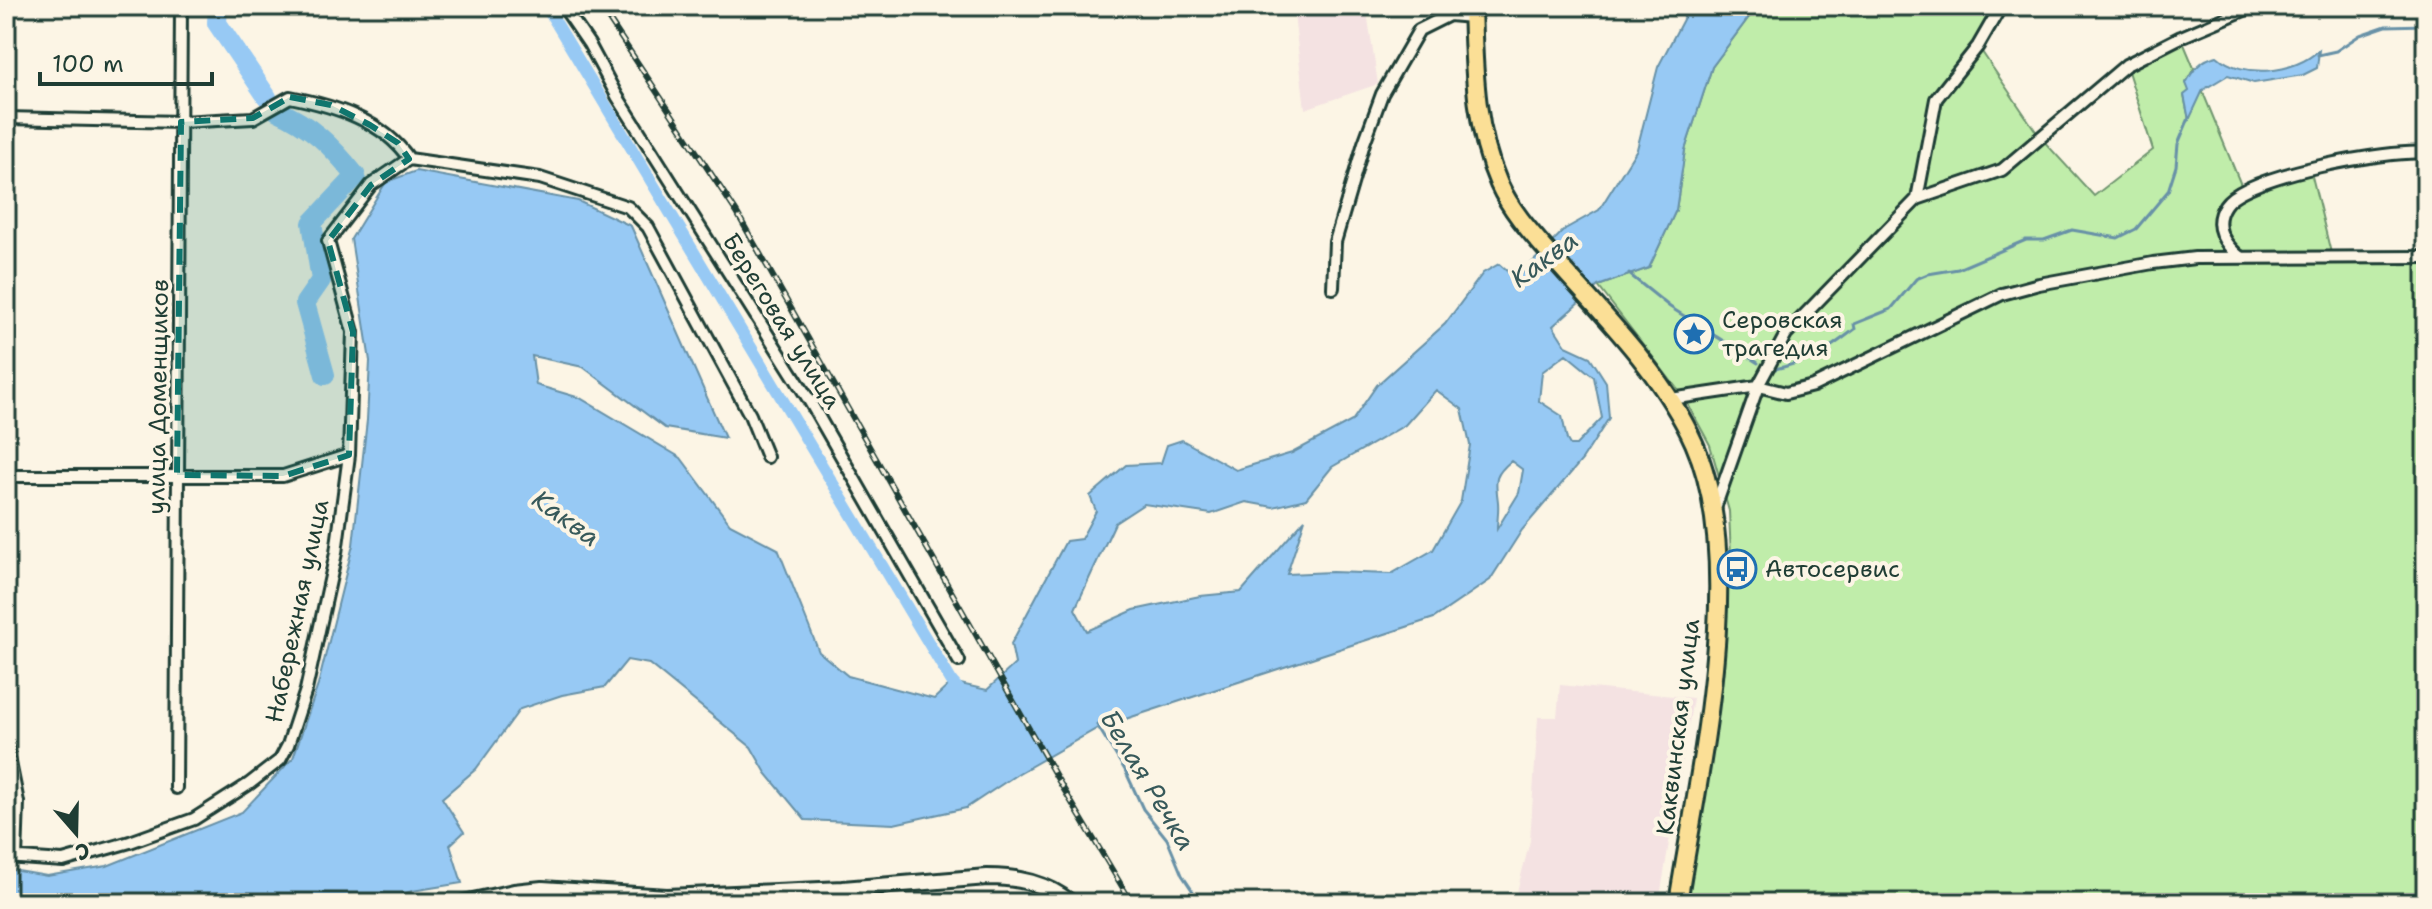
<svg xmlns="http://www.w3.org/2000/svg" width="2432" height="909" font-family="'Shantell Sans',sans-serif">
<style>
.built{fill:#f4e2e2}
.green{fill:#c0edaa;stroke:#70956f;stroke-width:2}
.water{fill:#97c9f4;stroke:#6791a7;stroke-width:2;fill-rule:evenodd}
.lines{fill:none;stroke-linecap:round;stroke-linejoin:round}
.stream{stroke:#6791a7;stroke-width:3}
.canal{stroke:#97c9f4;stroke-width:12}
.river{stroke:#97c9f4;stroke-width:20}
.minor-casing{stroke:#1f3d34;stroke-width:16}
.secondary-casing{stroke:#1f3d34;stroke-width:20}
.primary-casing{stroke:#1f3d34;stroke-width:22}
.minor{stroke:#fcf5e5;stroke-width:10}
.secondary{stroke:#fcf5e5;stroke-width:14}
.primary{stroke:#fbdf96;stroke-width:16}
.rail-casing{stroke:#1f3d34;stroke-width:6}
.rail{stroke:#fcf5e5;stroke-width:3;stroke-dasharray:9;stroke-linecap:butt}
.marked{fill:#0f766e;fill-opacity:0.2;stroke:#0f766e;stroke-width:6;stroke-dasharray:16 10;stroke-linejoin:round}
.labels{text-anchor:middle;stroke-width:8;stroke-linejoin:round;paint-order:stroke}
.poi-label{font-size:24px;fill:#1f3d34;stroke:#fcf5e5;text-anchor:start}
.street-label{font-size:24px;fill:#1f3d34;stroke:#fcf5e5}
.water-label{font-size:26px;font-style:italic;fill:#37595a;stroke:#fcf5e5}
</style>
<rect width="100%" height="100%" fill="#fcf5e5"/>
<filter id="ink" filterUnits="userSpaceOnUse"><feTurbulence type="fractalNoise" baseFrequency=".0125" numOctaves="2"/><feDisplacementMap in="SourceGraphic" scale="16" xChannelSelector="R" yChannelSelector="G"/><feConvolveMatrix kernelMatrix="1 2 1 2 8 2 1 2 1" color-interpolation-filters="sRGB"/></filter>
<g filter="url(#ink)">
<path class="built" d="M1293 6H1366L1378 84 1305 109Z
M1560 685 1693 698 1659 903H1514L1530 841 1538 717H1557Z"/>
<path class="green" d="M1763 6H2001L1978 46 2039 136 2094 196 2153 150 2126 65 2181 37 2194 68 2186 83 2190 91 2184 96 2189 119 2202 90 2243 190 2310 168 2332 257H2426V903H1678L1718 614 1732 581 1729 511 1710 445 1685 399 1598 286 1649 268 1676 210 1685 150 1712 67 1752 13Z"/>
<path class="water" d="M1690 6H1763L1752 13 1712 67 1685 150 1676 210 1649 268 1598 286 1553 326 1566 346 1590 357 1606 382 1609 418 1582 460 1522 530 1490 580 1434 618 1098 728 1019 773 966 808 894 824 805 820 766 773 751 747 649 664 627 660 605 687 562 695 520 709 476 769 442 798 464 832 450 845 462 883 412 891 378 903H6V869L47 876 107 866 242 812 293 758 318 685 353 545 367 420 370 361 351 239 386 182 416 171 578 201 631 226 725 438 665 428 583 367 532 356 536 385 580 398 681 458 730 524 778 549 819 652 848 676 934 699 952 682 987 690 1015 664 1011 644 1066 541 1081 539 1096 511 1090 496 1126 465 1161 463 1167 445 1182 440 1236 470 1292 453 1352 421 1377 385 1445 324 1483 273 1499 264 1516 279 1565 229 1599 210 1637 149 1658 67ZM1566 354 1594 377 1602 418 1576 445H1570L1567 440 1562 416 1539 401 1542 372ZM1436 390 1462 409 1470 445 1461 501 1433 550 1391 574 1332 572 1287 574 1305 519 1241 592 1200 596 1134 610 1087 631 1075 609 1115 523 1144 504 1211 514 1246 502 1273 507 1306 499 1332 467 1405 425ZM1511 461 1523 470 1519 493 1497 529C1497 521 1499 511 1498 502 1496 482 1492 477 1511 461Z
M2319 50 2317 68 2303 75 2254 83 2228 75 2203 90 2189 120 2184 95 2189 91 2186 83C2193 70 2201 59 2217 56 2243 79 2294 74 2319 50Z"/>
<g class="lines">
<path class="stream" d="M2318 55 2336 51 2360 35 2386 26 2426 25
M1629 274 1670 307 1758 363
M1771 370C1811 361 1824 353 1855 329L1854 324 1891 309 1916 279 1928 274 1958 269 2026 240H2044L2072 230 2118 238 2136 229 2168 191 2176 166 2178 144 2189 118
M1097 725 1125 770 1143 809 1167 839 1182 875 1200 902 1213 893 1220 894 1222 903"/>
<path class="canal" d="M546 6 952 682 962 693"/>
<path class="river" d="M218 6 217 23 267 97
M276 110C312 126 331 145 356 176L312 223 321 280 305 303 325 375"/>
<g class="minor-casing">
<path id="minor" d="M563 6 589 44 617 96 809 400 959 661
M6 118 181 122 253 118 290 97C334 106 383 120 409 159L540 178 628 207 648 227 750 415 767 457
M1917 199 1936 99 1978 46 2001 6
M2241 258C2225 245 2211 226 2225 205 2245 175 2390 149 2426 153
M1333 288 1335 242 1364 143 1382 94 1419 30 1449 15 1472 17
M1671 399 1758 386 1786 393 1813 386 2002 294 2039 284 2153 263 2195 258 2426 257
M6 476H283L349 455
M1715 508 1758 386 1786 334 1917 199 2002 170 2126 65 2181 37 2254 6
M6 743 18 802 16 858
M176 788 181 6
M6 857 63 861 130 842 194 819 249 784 280 760 288 745 306 690 336 553 349 455 353 332 328 241 371 185 409 159"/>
</g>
<g class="secondary-casing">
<path id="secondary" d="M464 903 514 892 542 889 667 897 843 889 987 877C1018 877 1046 883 1071 903"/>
</g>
<g class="primary-casing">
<path id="primary" d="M1472 6C1474 67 1474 127 1499 184 1513 215 1538 240 1560 266 1608 320 1664 376 1694 443 1748 565 1698 774 1678 903"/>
</g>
<use href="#minor" class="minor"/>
<use href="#secondary" class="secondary"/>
<use href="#primary" class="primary"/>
<g class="rail-casing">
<path id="rail" d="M600 6 737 213 1057 778 1132 903"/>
</g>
<use href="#rail" class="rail"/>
</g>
</g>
<path class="marked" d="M290 97 331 105 370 125 398 143 409 159 371 185 328 241 353 332 349 455 283 476 177 475 181 122 253 118Z"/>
<defs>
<g id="sight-ring" transform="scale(2)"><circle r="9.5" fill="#fcf5e5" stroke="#1f6fb2" stroke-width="1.5"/><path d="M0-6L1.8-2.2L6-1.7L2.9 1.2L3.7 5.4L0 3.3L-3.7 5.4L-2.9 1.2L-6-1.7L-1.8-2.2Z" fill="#1f6fb2"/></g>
<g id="bus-ring" transform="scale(2)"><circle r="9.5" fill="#fcf5e5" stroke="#1f6fb2" stroke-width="1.5"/><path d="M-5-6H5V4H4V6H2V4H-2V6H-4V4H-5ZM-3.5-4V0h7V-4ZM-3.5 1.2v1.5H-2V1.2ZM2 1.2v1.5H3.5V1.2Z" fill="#1f6fb2"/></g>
</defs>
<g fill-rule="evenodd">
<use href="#sight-ring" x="1694" y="334"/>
<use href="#bus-ring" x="1737" y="569"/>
</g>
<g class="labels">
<g class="poi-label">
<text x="1722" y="328">Серовская<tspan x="1722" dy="28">трагедия</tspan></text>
<text x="1765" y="577">Автосервис</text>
</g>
<g class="street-label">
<text transform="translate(782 321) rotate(58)" y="8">Береговая улица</text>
<text transform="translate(158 397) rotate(-89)" y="8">улица Доменщиков</text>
<text transform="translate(297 611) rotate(-78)" y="8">Набережная улица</text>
<text transform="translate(1678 727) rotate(-83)" y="8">Каквинская улица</text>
</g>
<g class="water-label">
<text transform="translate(1544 259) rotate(-36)" y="9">Каква</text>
<text transform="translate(566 518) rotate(36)" y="9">Каква</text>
<text transform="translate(1148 780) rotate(59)" y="9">Белая Речка</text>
</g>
</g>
<rect width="2432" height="909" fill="none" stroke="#fcf5e5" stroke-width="32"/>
<rect x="16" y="16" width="2400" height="877" fill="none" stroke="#1f3d34" stroke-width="3" filter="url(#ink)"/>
<g transform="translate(76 833) rotate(160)" stroke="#fcf5e5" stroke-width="6" paint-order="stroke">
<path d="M0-6L14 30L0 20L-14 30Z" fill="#1f3d34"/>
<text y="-12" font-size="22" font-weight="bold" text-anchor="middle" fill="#1f3d34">С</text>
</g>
<path d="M40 72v12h172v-12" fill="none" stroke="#1f3d34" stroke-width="4"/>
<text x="52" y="72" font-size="24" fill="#1f3d34" stroke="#fcf5e5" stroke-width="6" paint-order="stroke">100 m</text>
</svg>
